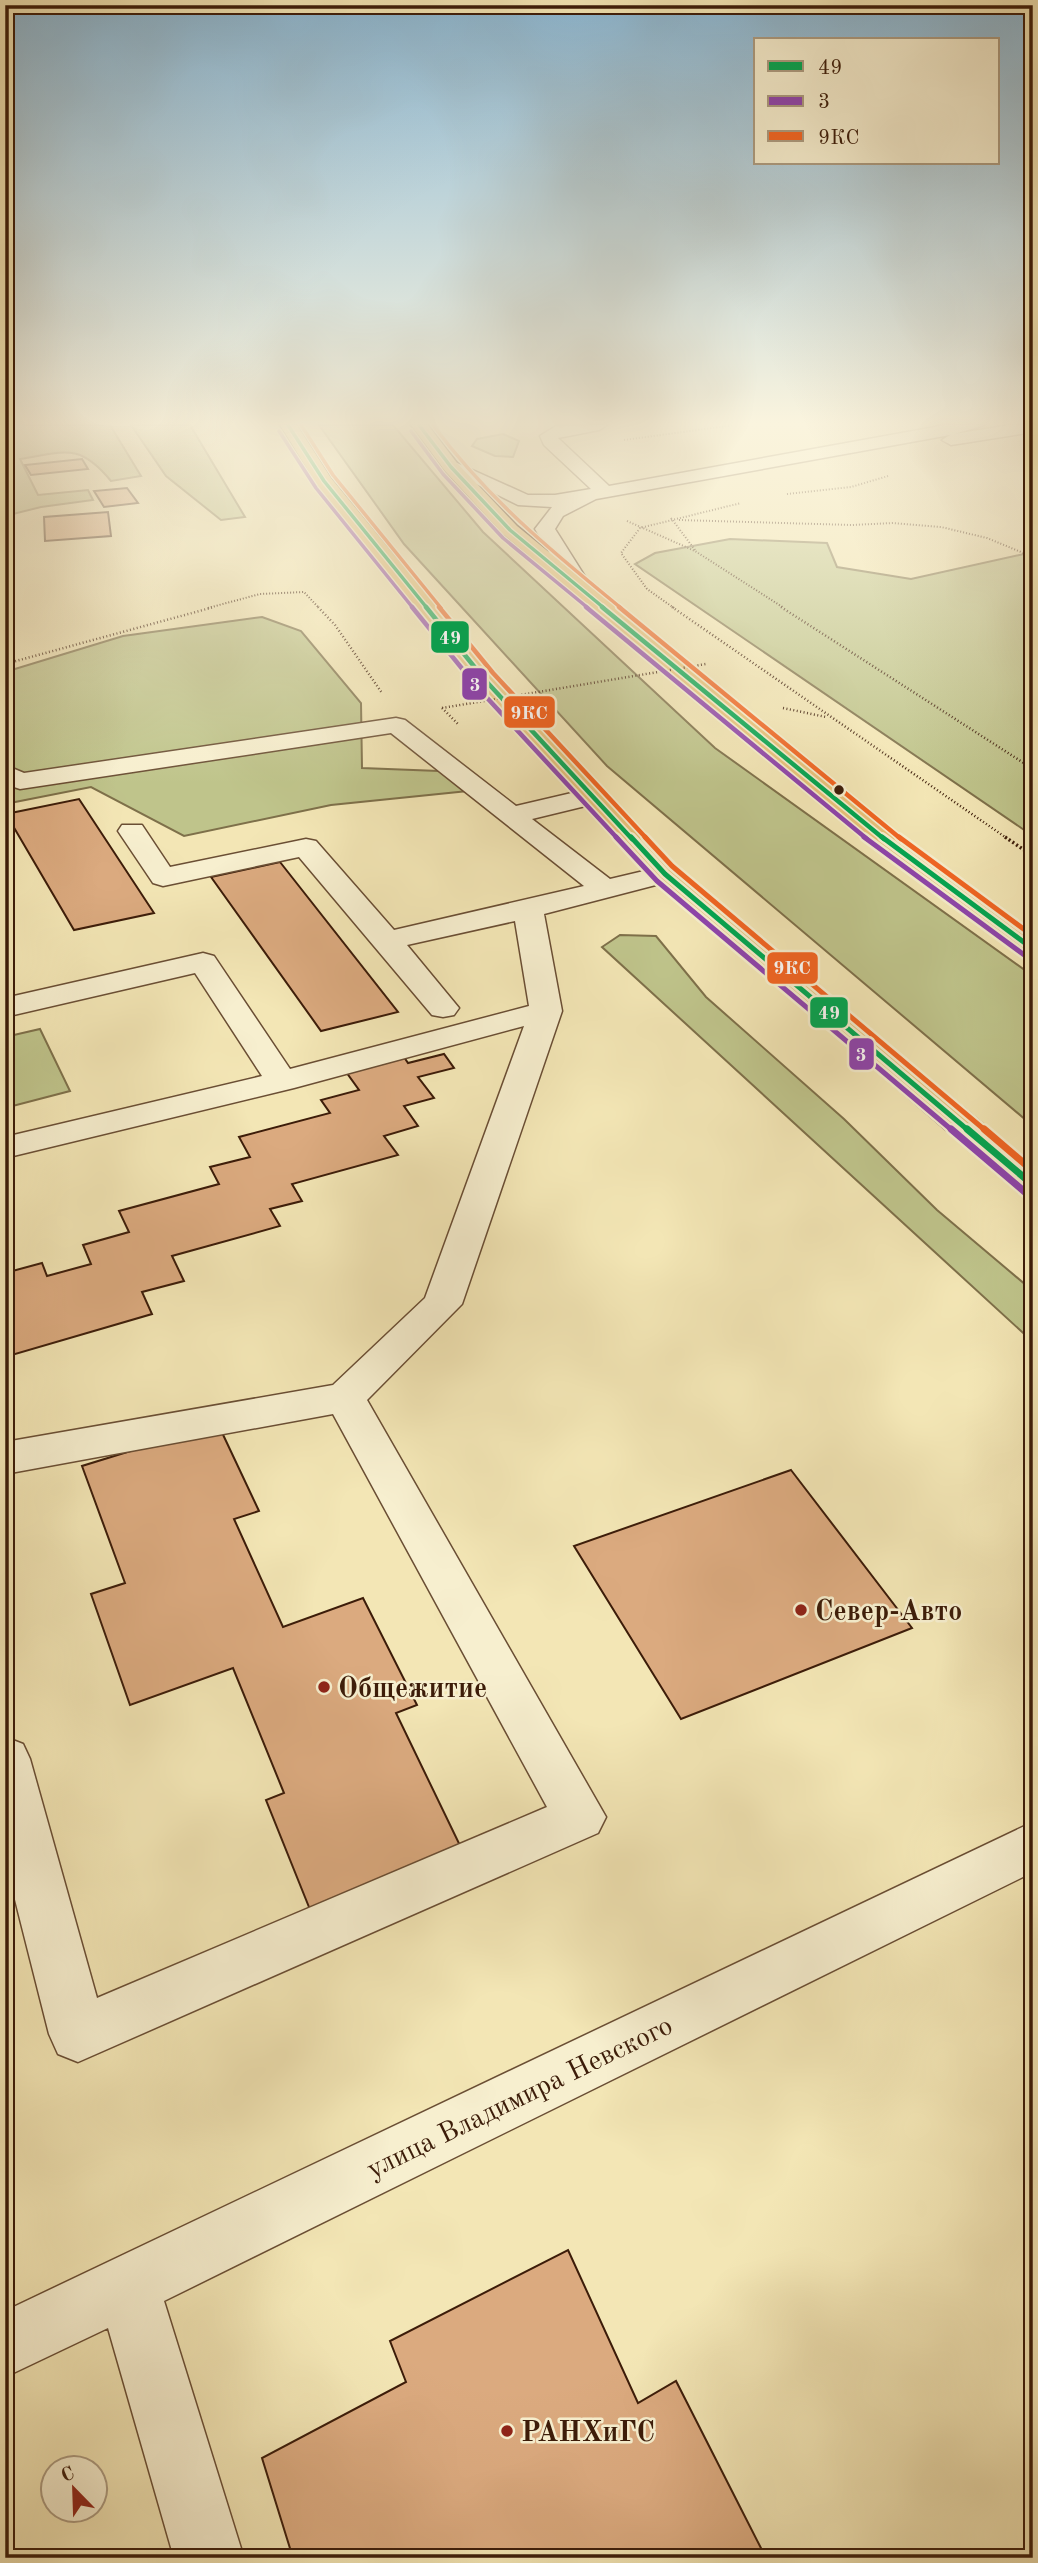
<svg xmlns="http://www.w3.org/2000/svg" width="1038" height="2563" font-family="'Old Standard TT',serif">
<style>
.green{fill:#bfc48b;stroke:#7e704a;stroke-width:2}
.building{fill:#dbaa7f;stroke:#3c1c09;stroke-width:2}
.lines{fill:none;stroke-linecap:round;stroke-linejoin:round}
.minor-casing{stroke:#6a4e34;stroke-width:3}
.major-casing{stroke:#3c1c09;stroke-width:3}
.path-far2{stroke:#3c1c09;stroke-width:2;stroke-dasharray:1 2;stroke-linecap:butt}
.path-far1{stroke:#3c1c09;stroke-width:2.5;stroke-dasharray:1 2.5;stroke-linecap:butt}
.path{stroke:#3c1c09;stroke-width:3.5;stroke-dasharray:2 2.5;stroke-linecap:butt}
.minor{fill:#f7efcf;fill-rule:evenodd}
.major{fill:#eac37a;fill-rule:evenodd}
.path-bridge{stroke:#3c1c09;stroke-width:2.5;stroke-dasharray:1 2.5;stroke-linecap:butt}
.bus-1-far3-casing{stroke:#f7efcf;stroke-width:6}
.bus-1-far2-casing{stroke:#f7efcf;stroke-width:8}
.bus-1-far1-casing{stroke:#f7efcf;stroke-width:10}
.bus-1-casing{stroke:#f7efcf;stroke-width:12}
.bus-2-far3-casing{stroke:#f7efcf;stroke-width:6}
.bus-2-far2-casing{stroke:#f7efcf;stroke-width:8}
.bus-2-far1-casing{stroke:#f7efcf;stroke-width:10}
.bus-2-casing{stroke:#f7efcf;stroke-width:12}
.bus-3-far3-casing{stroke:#f7efcf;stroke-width:6}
.bus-3-far2-casing{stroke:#f7efcf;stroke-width:8}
.bus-3-far1-casing{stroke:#f7efcf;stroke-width:10}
.bus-3-casing{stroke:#f7efcf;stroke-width:12}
.bus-1-far3{stroke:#00a651;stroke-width:3.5}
.bus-1-far2{stroke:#00a651;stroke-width:4.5}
.bus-1-far1{stroke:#00a651;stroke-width:5}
.bus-1{stroke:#00a651;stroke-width:7}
.bus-2-far3{stroke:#8e44ad;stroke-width:3.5}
.bus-2-far2{stroke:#8e44ad;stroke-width:4.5}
.bus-2-far1{stroke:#8e44ad;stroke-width:5}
.bus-2{stroke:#8e44ad;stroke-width:7}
.bus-3-far3{stroke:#f26522;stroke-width:3.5}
.bus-3-far2{stroke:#f26522;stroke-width:4.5}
.bus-3-far1{stroke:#f26522;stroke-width:5}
.bus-3{stroke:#f26522;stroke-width:7}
.bus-dot{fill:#3c1c09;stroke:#f7efcf;stroke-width:2.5}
.poi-dot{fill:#8f2418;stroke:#f7efcf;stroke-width:2.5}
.labels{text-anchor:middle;stroke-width:5;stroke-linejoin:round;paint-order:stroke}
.near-poi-label{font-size:28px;font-weight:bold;fill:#3c1c09;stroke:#f7efcf;text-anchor:start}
.near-street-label{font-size:28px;fill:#3c1c09;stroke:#f7efcf}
.line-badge{stroke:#f7efcf;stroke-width:2.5}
.badge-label{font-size:19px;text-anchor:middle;font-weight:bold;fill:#fff}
</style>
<rect width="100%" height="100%" fill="#f3e6b5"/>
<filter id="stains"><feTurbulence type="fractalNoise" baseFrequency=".00286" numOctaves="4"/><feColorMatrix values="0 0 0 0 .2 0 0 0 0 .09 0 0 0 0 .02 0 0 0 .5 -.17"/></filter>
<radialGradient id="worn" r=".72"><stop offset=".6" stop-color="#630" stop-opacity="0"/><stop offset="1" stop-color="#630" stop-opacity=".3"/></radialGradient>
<path class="green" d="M5 425H110L141 476 111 481C79 442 65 452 20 459L38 495 88 490 93 500 41 507 5 516Z
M131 425H190L245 517 221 520 166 476Z
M319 425H393L483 532 715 748 1033 976V1126L607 766 404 544Z
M503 434 519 441 513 457 495 456 472 446 477 439Z
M730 539 827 543 837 567 911 579 1033 552V836L635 564 655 553Z
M262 617 301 631 361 703 362 768 439 771 468 791 331 805 184 836 91 787 5 804V672L123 636Z
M620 935 656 936 706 997 844 1119 937 1210 1033 1291V1342L602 947Z
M40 1029 70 1091 5 1108V1037Z"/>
<path class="building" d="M82 459 88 469 31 475 25 465Z
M127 488 138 503 104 507 94 491Z
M108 512 111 536 45 541 44 517Z
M79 799 154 913 74 930 6 814Z
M280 862 398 1012 321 1031 211 877Z
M402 1054 408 1063 444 1054 454 1068 418 1077 434 1098 404 1106 418 1126 384 1136 398 1155 292 1184 302 1201 270 1209 280 1226 172 1256 184 1281 142 1292 152 1314 5 1357V1273L42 1263 47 1276 91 1264 83 1245 129 1232 119 1211 219 1184 210 1167 250 1157 239 1137 330 1113 321 1100 359 1090 344 1069Z
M218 1424 259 1511 234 1519 283 1627 363 1598 417 1705 396 1713 467 1860 315 1922 266 1800 284 1793 233 1668 130 1705 91 1594 125 1583 82 1466Z
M791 1470 912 1628 681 1719 574 1546Z
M568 2250 638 2403 676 2381 766 2558H486L484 2551 472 2558H293L262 2458 406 2382 390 2341Z"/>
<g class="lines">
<g class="minor-casing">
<path id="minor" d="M607 425 599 430 558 438 609 486 946 425H985L954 434 1010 425H1033V432L951 445 942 440 950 435 596 499 563 516 555 529 596 594 585 600 577 599 535 529 552 507 518 505 442 467 451 462 457 463 528 495H555L591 489 544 445 540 436 556 426Z
M396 718 405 720 516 806 593 788 602 790 606 796 602 802 532 819 610 879 665 866 675 868 679 874 675 880 544 914 562 1011 462 1304 367 1400 606 1817 598 1833 78 2062 58 2054 49 2034 5 1860V1737L23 1744 30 1759 97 1998 547 1807 333 1414 5 1474V1442L333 1385 425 1298 524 1026 294 1088 5 1158V1137L262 1076 195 973 5 1017V998L203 953 214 956 290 1069 529 1006 515 921 407 945 459 1008 454 1015 443 1017 432 1015 299 857 163 886 153 883 149 877 118 831 122 825H142L170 867 306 839 316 841 394 930 584 886 391 733 20 789 5 784V765L24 773Z
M1033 1822V1872L164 2301 244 2558H174L108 2328 5 2377V2311Z"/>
</g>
<g class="major-casing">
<path id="major" d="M280 425H297L331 478 493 675 675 868 1033 1166V1196L1020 1193 655 880 477 685 317 485Z
M411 425H428L457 463 517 526 873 817 1033 935V958L1022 955 853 829 503 534 445 471Z"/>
</g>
<path class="path-far2" d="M624 440 734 425
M787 494 851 487 888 476
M671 518 695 550
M679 520 852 525 893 523 941 527 987 538 1033 557
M627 521 695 551 784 608
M208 608 260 594 304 592 319 608
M674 608 647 589 621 553 640 528 741 503"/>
<path class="path-far1" d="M318 607 335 625 382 693
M672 607 1008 839
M781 607 1033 769
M5 664 214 607
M442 708 459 725
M783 708 826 717"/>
<path class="path" d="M1005 837 1033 856"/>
<use href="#minor" class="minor"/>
<use href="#major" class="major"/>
<path class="path-bridge" d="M442 708 706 664"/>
<g class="bus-1-far3-casing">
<path id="bus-1-far3" d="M288 425 324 481 427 608
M419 425 451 467 510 530 604 608"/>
</g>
<g class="bus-1-far2-casing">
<path id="bus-1-far2" d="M426 607 485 680 632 839
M602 607 884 839"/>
</g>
<g class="bus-1-far1-casing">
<path id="bus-1-far1" d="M631 837 665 874 969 1131
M882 837 1033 949"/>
</g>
<g class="bus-1-casing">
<path id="bus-1" d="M967 1129 1033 1185"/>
</g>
<g class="bus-2-far3-casing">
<path id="bus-2-far3" d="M279 431 316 488 413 608
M411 431 443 474 503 538 588 608"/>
</g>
<g class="bus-2-far2-casing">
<path id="bus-2-far2" d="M412 607 477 687 618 839
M586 607 867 839"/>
</g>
<g class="bus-2-far1-casing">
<path id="bus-2-far1" d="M616 837 657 881 953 1131
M864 837 1027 957"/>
</g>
<g class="bus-2-casing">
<path id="bus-2" d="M951 1129 1026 1193"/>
</g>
<g class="bus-3-far3-casing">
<path id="bus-3-far3" d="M301 425 333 475 441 608
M433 425C488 499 550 550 621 608"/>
</g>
<g class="bus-3-far2-casing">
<path id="bus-3-far2" d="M439 607 493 673 647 839
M619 607 901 839"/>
</g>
<g class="bus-3-far1-casing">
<path id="bus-3-far1" d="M645 837 672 866 986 1131
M899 837 1033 936"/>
</g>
<g class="bus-3-casing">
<path id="bus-3" d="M984 1129 1033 1171"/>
</g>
<use href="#bus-1-far3" class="bus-1-far3"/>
<use href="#bus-1-far2" class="bus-1-far2"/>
<use href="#bus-1-far1" class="bus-1-far1"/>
<use href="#bus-1" class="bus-1"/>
<use href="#bus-2-far3" class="bus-2-far3"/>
<use href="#bus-2-far2" class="bus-2-far2"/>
<use href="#bus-2-far1" class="bus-2-far1"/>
<use href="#bus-2" class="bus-2"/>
<use href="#bus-3-far3" class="bus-3-far3"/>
<use href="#bus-3-far2" class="bus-3-far2"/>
<use href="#bus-3-far1" class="bus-3-far1"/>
<use href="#bus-3" class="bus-3"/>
</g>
<linearGradient id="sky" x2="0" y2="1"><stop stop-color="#8bb8d5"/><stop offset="0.54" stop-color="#faf4de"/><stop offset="1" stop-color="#faf4de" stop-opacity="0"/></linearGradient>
<rect width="1038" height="784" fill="url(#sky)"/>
<circle class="bus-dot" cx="839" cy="790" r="6"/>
<g class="poi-dot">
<circle cx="801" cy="1610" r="7"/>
<circle cx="324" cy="1687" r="7"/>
<circle cx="507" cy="2431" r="7"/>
</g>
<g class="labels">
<g class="near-poi-label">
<text x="815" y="1620">Север-Авто</text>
<text x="338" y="1697">Общежитие</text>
<text x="521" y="2441">РАНХиГС</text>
</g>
<g class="near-street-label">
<text transform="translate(519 2096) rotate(-26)" y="10">улица Владимира Невского</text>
</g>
</g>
<g class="line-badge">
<rect x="430" y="620" width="40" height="34" rx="7" fill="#00a651"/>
<rect x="461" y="667" width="27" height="34" rx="7" fill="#8e44ad"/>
<rect x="503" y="695" width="53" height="34" rx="7" fill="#f26522"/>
<rect x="766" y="951" width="53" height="34" rx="7" fill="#f26522"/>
<rect x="809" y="996" width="40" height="33" rx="7" fill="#00a651"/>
<rect x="848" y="1037" width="27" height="34" rx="7" fill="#8e44ad"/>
</g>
<g class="badge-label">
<text x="450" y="644">49</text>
<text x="475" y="691">3</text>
<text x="529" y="719">9КС</text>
<text x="792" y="974">9КС</text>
<text x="829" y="1019">49</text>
<text x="861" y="1061">3</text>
</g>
<rect width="1038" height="2563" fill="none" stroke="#f3e6b5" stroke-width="28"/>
<rect x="7" y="7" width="1024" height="2549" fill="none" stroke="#3c1c09" stroke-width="3.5"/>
<rect x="14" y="14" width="1010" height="2535" fill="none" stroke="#3c1c09" stroke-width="2"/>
<rect x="754" y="38" width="245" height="126" fill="#f7efcf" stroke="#ac9b80" stroke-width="2"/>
<rect x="768" y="61" width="35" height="10" fill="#00a651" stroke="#ac9b80" stroke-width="2"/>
<text x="818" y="74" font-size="21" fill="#3c1c09">49</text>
<rect x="768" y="96" width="35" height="10" fill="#8e44ad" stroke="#ac9b80" stroke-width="2"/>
<text x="818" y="108" font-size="21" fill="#3c1c09">3</text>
<rect x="768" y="131" width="35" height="10" fill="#f26522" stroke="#ac9b80" stroke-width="2"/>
<text x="818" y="144" font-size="21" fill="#3c1c09">9КС</text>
<g transform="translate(74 2489) rotate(337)"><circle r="33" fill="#f7efcf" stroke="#ac9b80" stroke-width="2"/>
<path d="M0-5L12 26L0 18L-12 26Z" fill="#8f2418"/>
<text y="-10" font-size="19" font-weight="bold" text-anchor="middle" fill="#3c1c09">С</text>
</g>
<rect width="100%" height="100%" filter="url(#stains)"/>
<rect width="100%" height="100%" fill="url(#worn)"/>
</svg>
